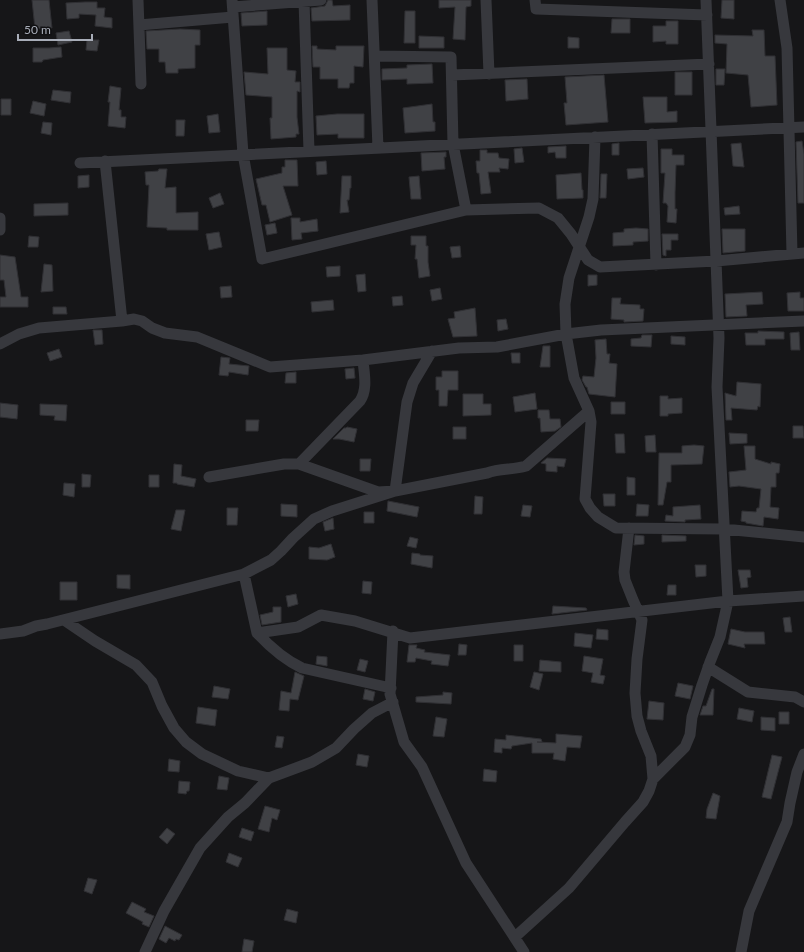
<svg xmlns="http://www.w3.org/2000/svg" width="804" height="952" font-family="Lato,sans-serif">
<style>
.building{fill:#404145;stroke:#303034}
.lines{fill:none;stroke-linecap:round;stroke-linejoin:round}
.minor{stroke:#37383d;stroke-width:11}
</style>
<rect width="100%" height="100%" fill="#161618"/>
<path class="building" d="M32 0H49L52 28 35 29Z
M328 0H332L333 6 350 5V20L312 21 311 8 325 6Z
M439 0H471V6L466 7 465 40 453 39 455 7 439 8Z
M722 0H734V19L721 18Z
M85 2H97V8H105L104 17 112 18V28L95 26 96 15 79 14V18L67 19 66 3Z
M267 11V25L242 26 241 13Z
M405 11H415V43H404Z
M612 19H630V33H611Z
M666 21H678V44H666V41L653 42V26H666Z
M180 29 200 30V45H195V68L178 69V73H166L165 62H159V49H147L146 31Z
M752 30H764L765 56H775L777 105 751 107 748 75 726 73 727 44 715 43V35L753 36Z
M69 31 72 42 58 45 56 33Z
M419 36 444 37V48H419Z
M568 37 579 38V48H568Z
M87 40H99L97 51 86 50Z
M312 46H317V49L336 50V46H364L363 67 354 66V83H350L349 88H338V79H320V67H313Z
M61 47 62 57 43 60 42 62H33V48H49Z
M267 48H287V70L296 71 295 82H300V92L297 91V117L299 134H296V137L271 139 270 118H272V97L246 95 244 72 268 74Z
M432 64 433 83 407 84V79L382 80V69L407 68V65Z
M716 69H725L724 85H716Z
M675 72H692V95H675Z
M604 75 608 122 566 125 564 103H567L565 77Z
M527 79 528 99 506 101 505 80Z
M110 86 121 88 119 110H121V117H126L125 128 108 126 110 102H108Z
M53 90 71 92 70 103 51 100Z
M643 97H667V112L677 111V122L645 123Z
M1 99H11V115H1Z
M33 101 46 104 44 116 30 113Z
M432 104 433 122H435V131L405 133 403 108Z
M218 114 220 132 209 133 207 116Z
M337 114H364V138H338V134L317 135 316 116Z
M176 120H185L184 136H176Z
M43 122 52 123 51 135 41 133Z
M802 141 804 154V203H798L796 142Z
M619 143V155H612V144Z
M741 143 744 167 733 166 731 144Z
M566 146V158H556L555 152 548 153V147Z
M522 148 524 162 515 163 514 149Z
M661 149H672V155H684V165H676L675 193V209H677L676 223 667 222 668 206 666 203H663L665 173H661Z
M480 150H487V153H498L499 158 509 159 508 169 499 168 500 172H488L491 193 481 194 479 173H477L476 161H480Z
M446 152V157H444L445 169 422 171 421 153Z
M285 160H297L298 186H283L292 215 270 222 266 205H262L256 179 282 173V167H285Z
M326 161 327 174 317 175 316 162Z
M643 168 644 177 628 179 627 169Z
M159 169H167L165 188 176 187V213L198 212V230H167V228L147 227 149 185H146L145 172 158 171Z
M581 173 582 190H583V198L557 199 556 175Z
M601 174H607L606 198H600Z
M89 175V187L78 188V176Z
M342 176H351V188H350L349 200H347L349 212 340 213Z
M419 176 421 199H411L409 177Z
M220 193 224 204 213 208 209 198Z
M68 203V215L34 216V204Z
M739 206 740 214 725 215 724 208Z
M291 218H300V222L317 219 318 231 301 233 302 239 292 240Z
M275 223 277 233 267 235 265 225Z
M636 228 648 229V241L633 242V245L613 246V233L624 232V229Z
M722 229H745V251L723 253Z
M219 232 222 247 209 250 206 234Z
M662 234H678V240H671V250H666V256L663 255Z
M29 236 39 237 38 247H28Z
M411 236H426V246H428V262L430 276 419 278 417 259H415L416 245H411Z
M460 246 461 257 452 258 450 247Z
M0 255 15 257 21 297H28V307H0V297H6L4 280H0Z
M44 264 52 265 53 291 41 292Z
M340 266V276L327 277 326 267Z
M365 274 366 291 358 292 356 275Z
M588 275H597V285L588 286Z
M231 286 232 297 221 298 220 287Z
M440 288 442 299 432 301 430 290Z
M762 292 763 304 746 305 747 316 726 317 725 294Z
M800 292V298H804V311H788L787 293Z
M402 296 403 305 393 306 392 297Z
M612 298H621L620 304 640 305V309H644L643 321 624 322V320L611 319Z
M333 300 334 310 312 312 311 302Z
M53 307H66L67 314H53Z
M475 308 477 336 453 337 448 319 455 318 454 312Z
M506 319 508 329 498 331 497 320Z
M93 330H102L103 344 95 345Z
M758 331 784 332V339H765V345H746L745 333H758Z
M799 332 800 350H791L790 333Z
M642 335H652L651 347 631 346V339L641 338Z
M671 336 685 337V345L671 344Z
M606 339 607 354H610L609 363 617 364 615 397 589 394 587 387H586L582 380 583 376 594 377 596 358 595 340Z
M543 346H550V367H540Z
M59 349 62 357 50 361 47 353Z
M511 353H520V363H512Z
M221 357 230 358 229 364 249 366 248 375 229 372 228 376 219 375Z
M354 368 355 378 346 379 345 369Z
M442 371H458V390H448L447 406H439V390H436V377H442Z
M296 372V383H285L286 373Z
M737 382 761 384 760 407 758 406 757 410 731 408 732 420H726L725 393 736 396Z
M535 393 537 409 515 412 513 397Z
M463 394H483V404H491V415L463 416Z
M660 396H668V399L682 398V413L668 414V416H660Z
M611 402H625V414H611Z
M0 403 18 405 17 419 0 417Z
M40 404 67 405 66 421 54 420 55 416 40 415Z
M538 410H549L550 419H560L561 427 555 431 541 432 540 418H538Z
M246 420H259L258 431H246Z
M793 426H803L804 438H793Z
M347 427 357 429 354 442 339 439H333L344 428H346Z
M453 427H466V439H453Z
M729 433 747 434V443L730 444Z
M615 434H624L625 453H616Z
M655 435 656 452H646L645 436Z
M694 445 704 446 702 464 671 465V482H667L663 505H658L659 453H682V446Z
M744 446H755V459L771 464V462L780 464 779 473H776V487H771L770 507 779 508 778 519 764 517 763 526 746 523V522L741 521 742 511 756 512 757 508H759L761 489 739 486 730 487 729 472 746 470Z
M547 458 566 459 564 467 557 466V472L546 471V464L541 463Z
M360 459H371L370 471H360Z
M174 464 182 465 181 476 196 479 194 487 177 484V483H173Z
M82 474 91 475 90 487H82Z
M149 475H159V487H149Z
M627 477 635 478V495H627Z
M64 483 75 484 74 497 63 495Z
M603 494H615V506H604Z
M475 496 483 497 482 514H474Z
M388 501 419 507 417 517 387 511Z
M281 504 297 505V517L281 516Z
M637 504 649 505 648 516H636Z
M523 505 532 506 530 517 521 516Z
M700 505 701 519 685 520V522L665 521 666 515 673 516V507Z
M227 508H238L237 525H227Z
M176 510H185L181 531 171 529Z
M364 512H374V523H364Z
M333 518 334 529 325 531 323 522Z
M635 535 644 536V544L634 545Z
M662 535 686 536V541L662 542Z
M410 537 418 539 416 548 407 546Z
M331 544 335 557 327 560 309 559V547L319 548Z
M412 553 420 554V555L433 556 432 568 411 564Z
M695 565H706V576L696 577Z
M738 570H750L751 577 747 578 748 587 741 588Z
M117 575H130V589L117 588Z
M363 581 372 582 371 594 362 593Z
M60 582H77V600H60Z
M668 585H676V595H667Z
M296 594 298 604 288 607 286 596Z
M553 606 586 608 587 610 552 614Z
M273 607H281V622L262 625 260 615 273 612Z
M790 617 792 632H785L783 618Z
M597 629 608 630V640L596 639Z
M731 629 745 632H764L765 644H744L745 648 728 644Z
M575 633 593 635 591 648 574 646Z
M459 644 467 645 466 655H458Z
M409 645H417L416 648 425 650 424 652 450 655 448 666 431 664 432 661 416 658 415 662H407Z
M514 645H523V661H514Z
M317 656 327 657V666L316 664Z
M584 656 603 659 600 675 605 676 603 684 591 682 593 673 582 671Z
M360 659 368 661 365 672 357 670Z
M540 660 561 662V672L539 671Z
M295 672 304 676 298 700 290 699 289 711 279 710 281 691 291 693Z
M534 672 543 674 539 690 530 687Z
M678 683 693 686 690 699 675 696Z
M214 686 230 689 228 699 212 697Z
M365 689 375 692 373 701 363 699Z
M712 689H714L713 715H700L703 706H706Z
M443 692 452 693 451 704 416 702V697L443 695Z
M649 701 664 703 663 720 647 719Z
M198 707 217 710 215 726 196 723Z
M739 708 754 711 752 722 737 719Z
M779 712H789V724H779Z
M436 717 447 719 444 737 433 736Z
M761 717 775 718V731L761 730Z
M556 734 582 736 580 748 567 747 565 761 553 759 554 753H532V743L512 746 511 749 502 748V753L494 752 495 739 506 740V735L541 739 542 742H537L556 743Z
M277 736 284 737 282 748 275 747Z
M358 754 369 756 367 767 356 765Z
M772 755 782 757 771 799 762 797Z
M169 759 180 761 179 772 168 771Z
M484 769 497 771 496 782 483 781Z
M219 776 229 778 227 790 217 789Z
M179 781 190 782 189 791H187L186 794 178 793Z
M713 793 720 796 716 819 706 818 707 809Z
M265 806 280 810 277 820 272 818 269 832 258 829Z
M167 828 175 834 167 844 159 837Z
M242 828 254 832 251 841 239 837Z
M229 853 242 858 238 867 226 862Z
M88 878 97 880 92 894 84 891Z
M132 902 146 909 144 912 154 916 149 927 142 924 143 922 126 913Z
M287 909 298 912 296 923 284 920Z
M165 926 182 935 179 940 176 939 175 941 169 938 166 943 159 939Z
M244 939 254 941 252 952H242Z"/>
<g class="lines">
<path class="minor" d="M138 0 141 84
M232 0 243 154 262 259 466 210 539 208 558 218 571 234 588 260 600 267 716 261 804 253
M372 0 378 148
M486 0 489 74
M535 0 536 9 707 15
M706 0 719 338 717 387 728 601 804 596
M780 0 787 48 792 254
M304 1 309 151
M233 7 321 0
M139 25 233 17
M375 56 451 57 453 144 466 210
M452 75 709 64
M652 134 656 265
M595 137 593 199 589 217 569 278 565 304 566 334 574 378 589 411 591 422 585 499 590 508 598 517 616 528 724 529 804 537
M80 163 804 127
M0 218V230
M122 321 134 319 142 321 152 328 165 333 197 337 270 367 363 360 459 348 497 347 566 334 601 330 804 321
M0 344 19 334 39 328 122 321 105 161
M299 464 360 401C368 389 364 373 363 360
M209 477 284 464H299L378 492 395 491 487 473C500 468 513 470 526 466L589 411
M244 574 271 560 281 551 293 538 314 519 332 511 395 491 407 402 413 383 432 351
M64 620 95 641 136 665 152 682 162 706 174 728 186 742 202 754 238 771 269 778
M393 631 390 694 404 742 422 767 466 863 524 952
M257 633C270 647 285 660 302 668L391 688
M0 634 23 631 36 626 47 624 244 574 257 633 298 627 321 615 355 621 410 638 728 601 720 637 710 662 702 685 692 717 690 735 685 747 653 779
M708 667 748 692 795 697 804 702
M515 937 569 888 625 822 643 802 649 791 653 779 651 756 641 731 637 716 635 693 637 659 642 620 633 600 625 580 624 572 629 528
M145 952 164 911 200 848 228 817 245 803 269 778 312 762 336 748 354 729 372 713 393 702
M741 952 749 911 787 822 790 803 797 772 804 754"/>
</g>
<path d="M18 34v6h74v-6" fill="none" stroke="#a8adb8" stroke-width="2"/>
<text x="24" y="34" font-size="12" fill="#a8adb8" stroke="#111113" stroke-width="3" paint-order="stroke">50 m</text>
</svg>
